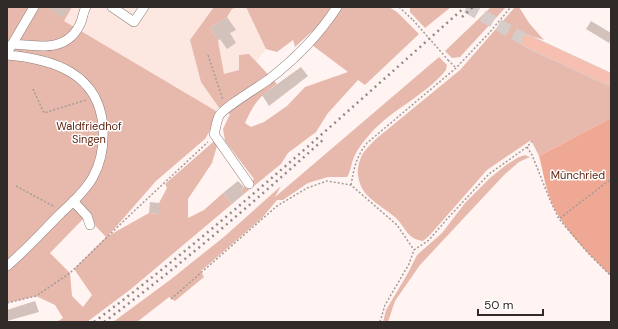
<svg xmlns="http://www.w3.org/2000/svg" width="618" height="329" font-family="'DM Sans',sans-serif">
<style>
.built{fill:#fce7e1}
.green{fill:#e7b9ac;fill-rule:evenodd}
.forest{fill:#efa893}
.building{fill:#d3c1bc}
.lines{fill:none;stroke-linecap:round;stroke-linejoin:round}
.major-tunnel{stroke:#d6ccc9;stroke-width:12;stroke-dasharray:12 6;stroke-linecap:butt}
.minor-casing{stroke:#8d7d79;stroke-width:10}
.major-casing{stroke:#d6d4d4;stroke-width:13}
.path{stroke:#a49b98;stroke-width:1.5;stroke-dasharray:2 2;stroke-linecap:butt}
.minor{stroke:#fff;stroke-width:9}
.major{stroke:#f7bfb0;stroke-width:12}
.rail{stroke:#938b89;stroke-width:2.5;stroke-dasharray:2 4;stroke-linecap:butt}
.path-bridge{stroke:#a49b98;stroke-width:1.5;stroke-dasharray:2 2;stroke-linecap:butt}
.labels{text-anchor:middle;stroke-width:3;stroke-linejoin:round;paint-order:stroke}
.park-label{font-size:11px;fill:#5c1e0b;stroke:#fff}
</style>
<rect width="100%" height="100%" fill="#fff4f1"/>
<path class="built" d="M72 7H257L266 49 216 111 63 21Z"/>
<path class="green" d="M7 7H72L64 21 216 111 211 129 205 139 156 181 108 236 149 213 159 214V203L167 188 165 184 220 136 212 163 188 199V218L204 210 223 193 232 204 131 289 87 322H57L63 318 55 305 36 296 7 303ZM86 216 106 237 74 269 92 295 83 307 72 296 70 273 50 253Z
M214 7H237L232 9 227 17 210 28 218 41 224 74 239 70V55L249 54 277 84C260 96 254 103 245 123L251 127 264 122 287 106 305 87 348 72 312 45 342 7H389L397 12 419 34 365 85 358 80 328 113 316 132 288 153 281 164 244 194 241 190 254 179 225 141 223 129 230 114 222 112 201 82 190 40Z
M246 7H333L318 26 295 47 293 40 277 52 266 49Z
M410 7H451L425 28 410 12Z
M491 7H506L460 57 452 58 445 51Z
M515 7H519L529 23 544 40 534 37 527 41 529 49 611 85V118L539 156 531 140 487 170 429 236 423 241C407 239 406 228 396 218 387 210 377 205 369 197 359 188 355 173 360 160 362 152 371 144 377 138L460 70Z
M439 57 447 65 446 70C425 96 392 109 370 134 364 141 358 148 354 157 351 163 351 172 347 177H328L308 183 283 200H277L262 218 201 271 204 277 175 301 169 297 137 322H113L170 280 225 236 281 186 275 197Z
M525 155 530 157 519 162 504 175 420 265 395 301 388 322H383L386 310 408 273 417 255 442 233 465 203 490 178 506 165 519 157Z"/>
<path class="forest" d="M611 118V276C589 254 563 230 551 201 545 187 543 170 539 156Z"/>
<path class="building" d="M47 7H70L63 18Z
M227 17 236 30 230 33 236 43 227 49 220 39 218 41 210 28Z
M591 21 611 33V39L609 43 586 29Z
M301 67 308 76 269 106 262 95Z
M238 181 244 187 241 190 244 194 232 204 223 193Z
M150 202 159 203V214L149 213Z
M35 301 39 312 7 321V310Z"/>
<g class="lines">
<path class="major-tunnel" d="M467 7 527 41"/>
<g class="minor-casing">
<path id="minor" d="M112 7 134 22 144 7
M12 44C39 46 68 53 81 22 83 17 83 12 86 7
M10 48 34 7
M7 55C53 59 99 73 103 127 104 145 102 161 93 177 87 188 71 204 61 213 43 231 26 250 7 266
M249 184 214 134C216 129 216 122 219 116 222 109 258 87 268 80 294 60 319 35 337 7
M73 201 87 216 90 225"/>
</g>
<g class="major-casing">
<path id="major" d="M527 41 611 80"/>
</g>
<path class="path" d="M399 7 413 20
M208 55 223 100
M448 60 456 68
M33 89 44 113 86 100
M527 147 532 155 550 200 559 219 588 253 611 276
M351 185C354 168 356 157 367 143L456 68 489 33 511 7
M16 186 55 207
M560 218 611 179
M171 299 277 206 307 188 327 181 351 185 397 225 414 250
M7 303 36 296 70 273 132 213 208 142
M380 322 385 305 409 264 414 250 429 240 447 219 489 174 527 147 532 141"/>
<use href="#minor" class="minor"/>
<use href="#major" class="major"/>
<path class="rail" d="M462 17 473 7
M94 322C224 225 343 115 465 7
M104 322C181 265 253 203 324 139"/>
<path class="path-bridge" d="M413 20 448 60"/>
</g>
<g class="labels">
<g class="park-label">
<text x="89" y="130">Waldfriedhof<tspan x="89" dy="13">Singen</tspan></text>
<text x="578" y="179">Münchried</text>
</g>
</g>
<rect width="618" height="329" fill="none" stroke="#302a28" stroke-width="16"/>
<path d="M478 309v6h65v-6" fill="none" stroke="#302a28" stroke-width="2"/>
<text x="484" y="309" font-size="12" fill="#302a28" stroke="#ffffff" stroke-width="3" paint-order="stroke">50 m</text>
</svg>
